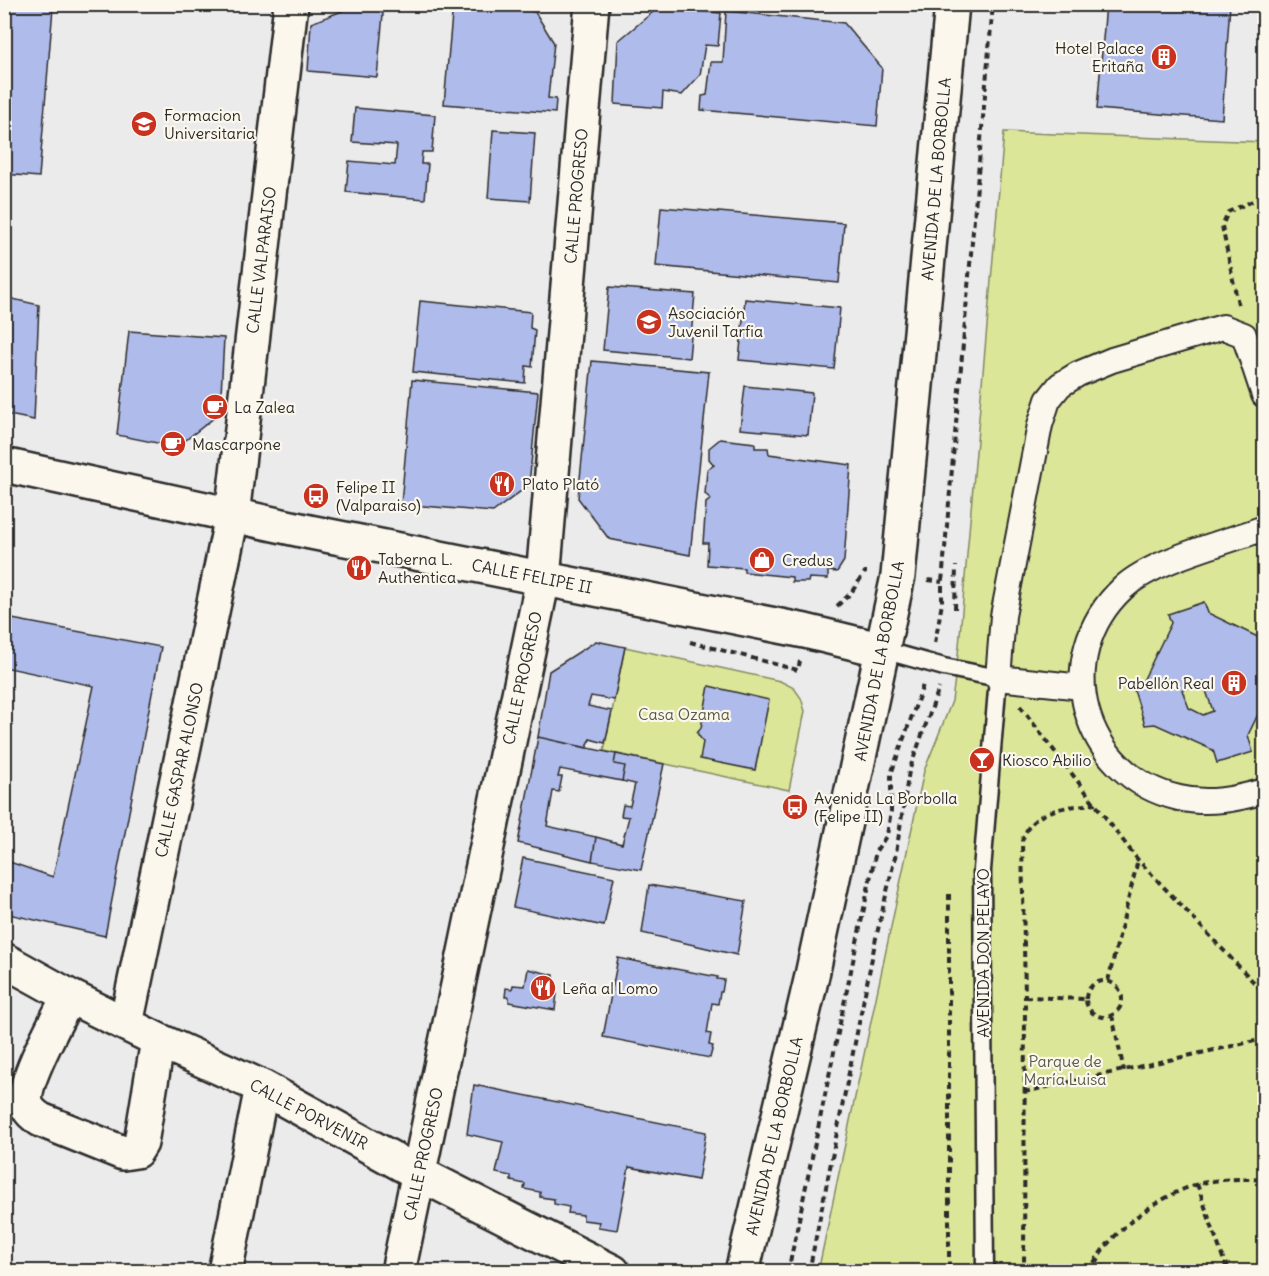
<svg xmlns="http://www.w3.org/2000/svg" width="1269" height="1276" font-family="Delius,sans-serif">
<style>
.green{fill:#dbe698;stroke:#838862;stroke-width:1.5}
.building{fill:#afbbeb;stroke:#2b2b2b;stroke-width:1.5;fill-rule:evenodd}
.lines{fill:none;stroke-linecap:round;stroke-linejoin:round}
.service-casing{stroke:#2b2b2b;stroke-width:21}
.pedestrian-casing{stroke:#2b2b2b;stroke-width:28}
.minor-casing{stroke:#2b2b2b;stroke-width:38}
.tertiary-casing{stroke:#2b2b2b;stroke-width:38}
.secondary-casing{stroke:#2b2b2b;stroke-width:38}
.path{stroke:#2b2b2b;stroke-width:4;stroke-dasharray:6 4.5;stroke-linecap:butt}
.service{stroke:#fbf7ec;stroke-width:16}
.pedestrian{stroke:#fbf7ec;stroke-width:24}
.minor{stroke:#fbf7ec;stroke-width:33}
.tertiary{stroke:#fbf7ec;stroke-width:33}
.secondary{stroke:#fbf7ec;stroke-width:33}
.labels{text-anchor:middle;stroke-width:4.5;stroke-linejoin:round;paint-order:stroke}
.poi-label{font-size:16px;fill:#2b2b2b;stroke:#fbf7ec;text-anchor:start}
.street-label{font-size:16px;fill:#2b2b2b;stroke:#fbf7ec}
.park-label{font-size:16px;fill:#575a46;stroke:#fbf7ec}
</style>
<rect width="100%" height="100%" fill="#ecebec"/>
<filter id="ink" filterUnits="userSpaceOnUse"><feTurbulence type="fractalNoise" baseFrequency=".0167" numOctaves="2"/><feDisplacementMap in="SourceGraphic" scale="12" xChannelSelector="R" yChannelSelector="G"/><feConvolveMatrix kernelMatrix="1 2 1 2 8 2 1 2 1" color-interpolation-filters="sRGB"/></filter>
<g filter="url(#ink)">
<path class="green" d="M1004 132 1264 142V1271L818 1272 924 771 952 701 959 646Z
M625 647 780 681 794 688 801 698 805 711 789 790 604 751Z"/>
<path class="building" d="M4 4H64V9L53 8 39 177 4 174Z
M349 4H384L377 77 308 71 311 23 342 11Z
M453 4H494L535 12 554 43 548 98 556 99 555 113 444 104Z
M1106 4H1230L1222 119 1097 109Z
M659 7 721 13 718 46 705 45 700 75 682 95 663 92 662 108 615 104 618 41Z
M726 11 844 23 882 68 877 126 701 110 702 96 707 95 711 62H723Z
M355 108 435 115 432 152H422L421 164H428L425 199 346 192 349 161 395 165 397 145 352 142Z
M493 130 535 133 530 201 488 198Z
M661 207 844 223 839 283 656 266Z
M609 287 695 294 689 358 603 350Z
M4 297 39 305 34 420 4 414Z
M745 299 840 308 834 369 739 360Z
M420 301 531 312 530 328 535 330 532 367 526 366 525 383 413 372Z
M129 331 224 338 220 413 177 447 117 435Z
M592 361 709 372 690 555 609 539 578 498Z
M412 380 538 392 529 485 493 512 401 504Z
M745 386 812 393 808 435 740 429Z
M720 439 755 443V448H768L769 454 851 465 844 561 837 572 828 571V579L809 578 808 582H792V577L744 572V568L707 565 708 543H703L706 503 711 499 705 494 707 470 714 465 709 459V448Z
M1204 602 1208 613 1264 640V702L1248 735 1253 752 1217 763 1213 750 1155 724 1145 725 1133 687 1142 683 1171 623 1168 614ZM1203 682 1213 711 1203 715 1189 708 1182 690Z
M7 618 161 647 105 936 4 913V860L53 877 94 686 4 667V626L6 627Z
M596 641 625 647 614 700 591 696 588 706 612 711 605 743 590 739 587 748 538 737 549 671Z
M709 686 769 700 755 770 700 759 703 742 697 733 701 728Z
M538 737 616 754 614 764 625 766 622 781 560 769 558 777H562L559 792 553 791 547 826 596 837 592 861 518 843Z
M616 754 664 764 641 870 592 861 596 837 622 844 629 817 621 816 623 805 630 806 635 784 622 781 625 766 614 764Z
M523 858 614 877 604 926 513 907Z
M649 885 746 901 737 955 642 933Z
M618 958 718 977 717 979 724 980 722 992H720L718 1004 712 1003 707 1033 711 1034 709 1045 713 1046 710 1058 603 1037Z
M528 969 554 975 552 992 557 994 555 1010 509 1002V997H505L506 988 512 989 513 985 525 986Z
M474 1085 706 1132 698 1180 629 1167 617 1230 598 1227 599 1222 583 1220V1215L568 1213 569 1207 554 1204V1199L540 1197V1192L524 1189 525 1184 511 1181V1176L496 1173 503 1142 467 1134Z"/>
<g class="lines">
<g class="service-casing">
<path id="service" d="M883 650 944 667 998 678 982 870 985 1272"/>
</g>
<g class="pedestrian-casing">
<path id="pedestrian" d="M1264 528C1224 543 1153 560 1123 588 1049 657 1082 776 1179 798 1208 805 1237 799 1264 791
M1082 687 998 678 1003 616 1040 425 1048 400 1060 385 1078 374 1112 360 1223 327 1244 335 1264 395"/>
</g>
<g class="minor-casing">
<path id="minor" d="M4 960 69 996 158 1040 262 1087 418 1173 613 1272
M69 996C58 1018 22 1082 26 1103 28 1111 35 1116 41 1120L123 1153 136 1151 141 1143 158 1040
M126 1024 232 516 291 4
M225 1272 262 1087
M398 1272 543 579 592 4"/>
</g>
<g class="tertiary-casing">
<path id="tertiary" d="M4 465 310 532 805 631 883 650"/>
</g>
<g class="secondary-casing">
<path id="secondary" d="M742 1272 811 980 898 576 952 4"/>
</g>
<path class="path" d="M1238 304 1222 226 1228 212 1264 196
M928 580 942 582
M837 606 851 593 865 572H867
M955 609 956 566
M690 642 798 670 800 661
M935 643 942 603V582L993 4
M1020 706 1138 860 1264 993
M949 894V1272
M1086 999a18 18 0 1 1 36 0a18 18 0 1 1-36 0Z
M1108 981 1138 860
M1025 997 1086 999
M1112 1015 1124 1071
M1024 1092 1264 1039
M1197 1184 1225 1264
M1095 1258 1109 1272
M788 1272 876 851 887 835 891 811V774L923 685
M809 1272 876 938 896 853 909 771 939 688
M1024 1272 1025 997 1022 841C1024 836 1027 828 1031 824 1047 807 1075 806 1096 804
M1089 1272C1107 1234 1155 1198 1195 1185 1213 1179 1246 1178 1264 1180
M1216 1272C1220 1264 1226 1263 1233 1266L1237 1272"/>
<use href="#service" class="service"/>
<use href="#pedestrian" class="pedestrian"/>
<use href="#minor" class="minor"/>
<use href="#tertiary" class="tertiary"/>
<use href="#secondary" class="secondary"/>
</g>
</g>
<defs>
<g id="building-disc" transform="scale(1.35)"><circle r="9.5" fill="#c8321e" stroke="#fbf7ec"/><path d="M-4-6H4V6H1V3H-1V6H-4ZM-2.5-4.3h1.7v1.8h-1.7ZM.8-4.3h1.7v1.8H.8ZM-2.5-1h1.7V.8h-1.7ZM.8-1h1.7V.8H.8Z" fill="#fff"/></g>
<g id="university-disc" transform="scale(1.35)"><circle r="9.5" fill="#c8321e" stroke="#fbf7ec"/><path d="M0-5L7-2L0 1L-7-2ZM-4 1L0 2.5L4 1V4Q0 6-4 4Z" fill="#fff"/></g>
<g id="cafe-disc" transform="scale(1.35)"><circle r="9.5" fill="#c8321e" stroke="#fbf7ec"/><path d="M-5.5-4.5H6V0H3Q3 3.5 0 3.5H-2.5Q-5.5 3.5-5.5 0ZM3-3.2v2h1.7v-2ZM-6 4.5H4V6H-6Z" fill="#fff"/></g>
<g id="restaurant-disc" transform="scale(1.35)"><circle r="9.5" fill="#c8321e" stroke="#fbf7ec"/><path d="M-5-6h1v4h1v-4h1v4h1v-4h1v5L-1.5 .5V6h-2V.5L-5-1ZM5-6V6H3V1.5H1.5Q1.5-4 5-6Z" fill="#fff"/></g>
<g id="bus-disc" transform="scale(1.35)"><circle r="9.5" fill="#c8321e" stroke="#fbf7ec"/><path d="M-5-6H5V4H4V6H2V4H-2V6H-4V4H-5ZM-3.5-4V0h7V-4ZM-3.5 1.2v1.5H-2V1.2ZM2 1.2v1.5H3.5V1.2Z" fill="#fff"/></g>
<g id="shop-disc" transform="scale(1.35)"><circle r="9.5" fill="#c8321e" stroke="#fbf7ec"/><path d="M-5-2.5h2.3a2.7 3.5 0 0 1 5.4 0H5L5.5 6h-11ZM-1.5-2.5h3a1.5 2.3 0 0 0-3 0Z" fill="#fff"/></g>
<g id="bar-disc" transform="scale(1.35)"><circle r="9.5" fill="#c8321e" stroke="#fbf7ec"/><path d="M-6-5H6L.8 .8V4.5H3.5V6h-7V4.5H-.8V.8Z" fill="#fff"/></g>
</defs>
<g fill-rule="evenodd">
<use href="#building-disc" x="1164" y="57"/>
<use href="#university-disc" x="144" y="124"/>
<use href="#university-disc" x="649" y="322"/>
<use href="#cafe-disc" x="215" y="407"/>
<use href="#cafe-disc" x="173" y="444"/>
<use href="#restaurant-disc" x="502" y="484"/>
<use href="#bus-disc" x="316" y="496"/>
<use href="#shop-disc" x="762" y="560"/>
<use href="#restaurant-disc" x="359" y="568"/>
<use href="#building-disc" x="1234" y="683"/>
<use href="#bar-disc" x="982" y="760"/>
<use href="#bus-disc" x="795" y="807"/>
<use href="#restaurant-disc" x="543" y="988"/>
</g>
<g class="labels">
<g class="poi-label">
<text x="1144" y="54" text-anchor="end">Hotel Palace<tspan x="1144" dy="18">Eritaña</tspan></text>
<text x="164" y="121">Formacion<tspan x="164" dy="18">Universitaria</tspan></text>
<text x="668" y="319">Asociación<tspan x="668" dy="18">Juvenil Tarfia</tspan></text>
<text x="234" y="413">La Zalea</text>
<text x="192" y="450">Mascarpone</text>
<text x="522" y="490">Plato Plató</text>
<text x="336" y="493">Felipe II<tspan x="336" dy="18">(Valparaiso)</tspan></text>
<text x="378" y="565">Taberna L.<tspan x="378" dy="18">Authentica</tspan></text>
<text x="782" y="566">Credus</text>
<text x="1214" y="689" text-anchor="end">Pabellón Real</text>
<text x="1002" y="766">Kiosco Abilio</text>
<text x="814" y="804">Avenida La Borbolla<tspan x="814" dy="18">(Felipe II)</tspan></text>
<text x="562" y="994">Leña al Lomo</text>
</g>
<g class="street-label">
<text transform="translate(936 179) rotate(-85)" y="6">AVENIDA DE LA BORBOLLA</text>
<text transform="translate(576 196) rotate(-85)" y="6">CALLE PROGRESO</text>
<text transform="translate(261 260) rotate(-83)" y="6">CALLE VALPARAISO</text>
<text transform="translate(532 576) rotate(11)" y="6">CALLE FELIPE II</text>
<text transform="translate(879 661) rotate(-79)" y="6">AVENIDA DE LA BORBOLLA</text>
<text transform="translate(522 678) rotate(-78)" y="6">CALLE PROGRESO</text>
<text transform="translate(179 770) rotate(-78)" y="6">CALLE GASPAR ALONSO</text>
<text transform="translate(983 953) rotate(-90)" y="6">AVENIDA DON PELAYO</text>
<text transform="translate(309 1114) rotate(28)" y="6">CALLE PORVENIR</text>
<text transform="translate(774 1136) rotate(-77)" y="6">AVENIDA DE LA BORBOLLA</text>
<text transform="translate(423 1154) rotate(-78)" y="6">CALLE PROGRESO</text>
</g>
<g class="park-label">
<text x="684" y="720">Casa Ozama</text>
<text x="1065" y="1067">Parque de<tspan x="1065" dy="18">María Luisa</tspan></text>
</g>
</g>
<rect width="1269" height="1276" fill="none" stroke="#fbf7ec" stroke-width="24"/>
<rect x="12" y="12" width="1245" height="1252" fill="none" stroke="#2b2b2b" stroke-width="2" filter="url(#ink)"/>
</svg>
